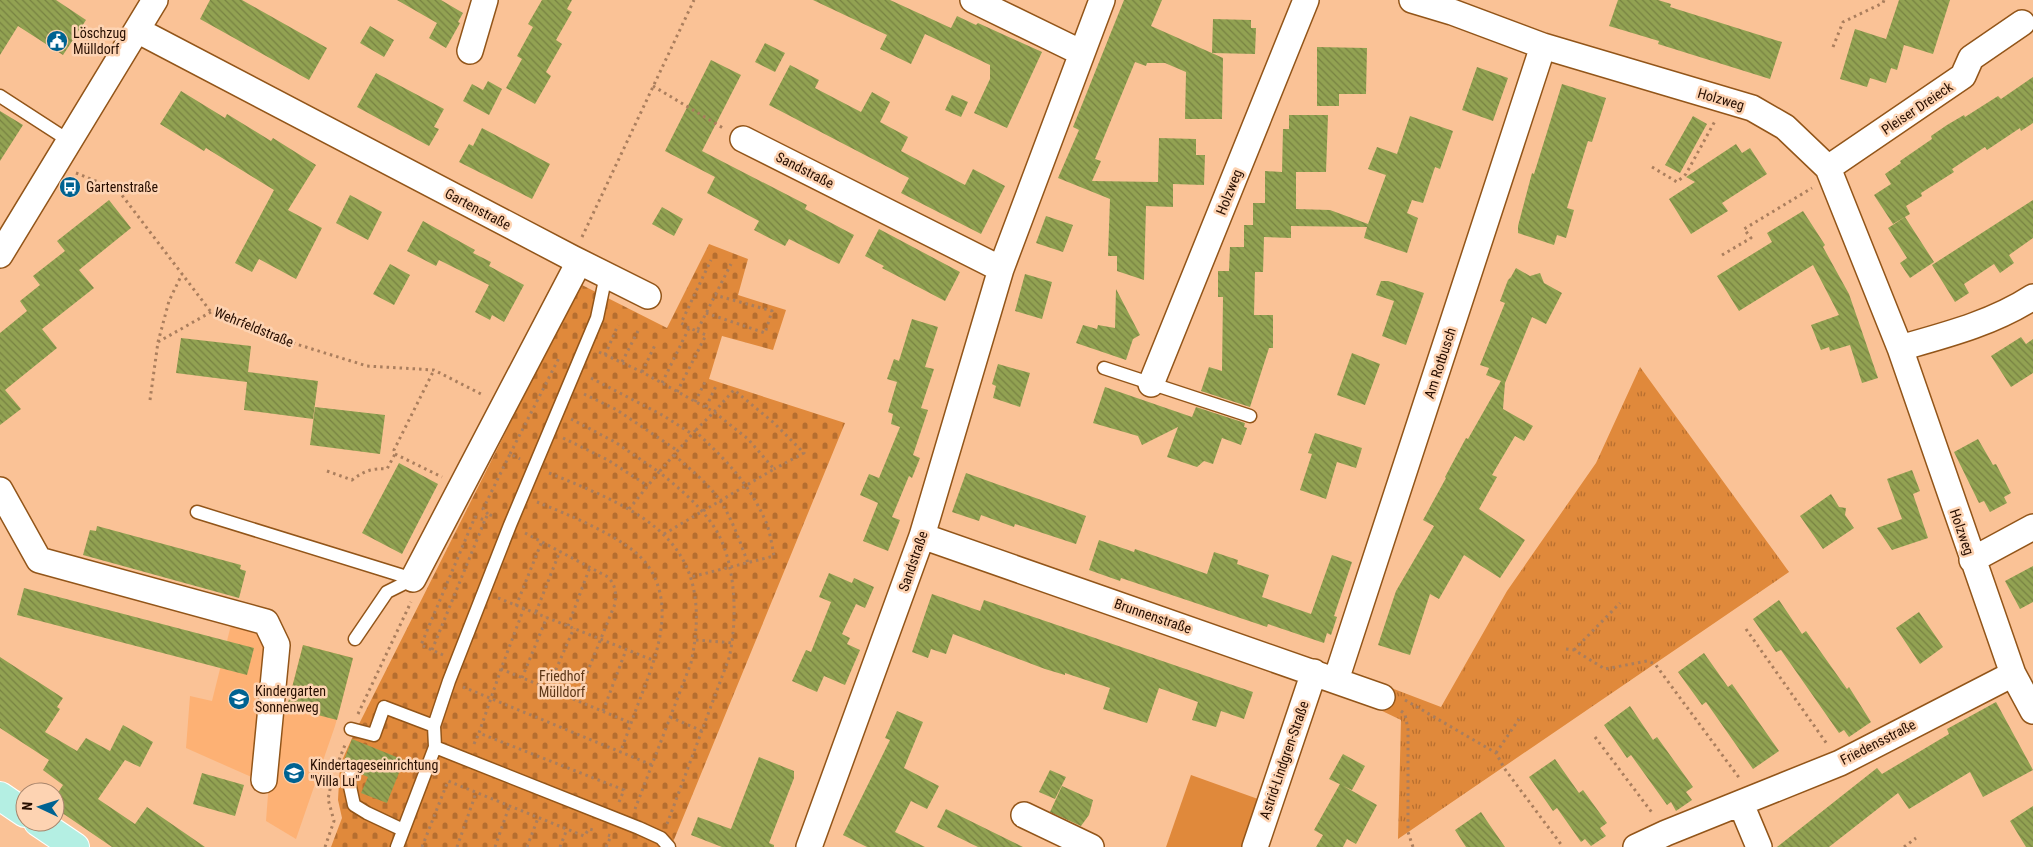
<svg xmlns="http://www.w3.org/2000/svg" width="2033" height="847" font-family="'Roboto Condensed',sans-serif">
<style>
.built{fill:#fdb174}
.grass{fill:#e0893b}
.cemetery{fill:url(#cemetery-stones)}
.park{fill:url(#park-tufts)}
.building{fill:url(#building-back-hatch)}
.lines{fill:none;stroke-linecap:round;stroke-linejoin:round}
.service-casing{stroke:#925519;stroke-width:15}
.minor-casing{stroke:#925519;stroke-width:28}
.primary-casing{stroke:#fff;stroke-width:30}
.path{stroke:#aa7e5d;stroke-width:3;stroke-dasharray:2.5 4;stroke-linecap:butt}
.service{stroke:#fff;stroke-width:12}
.minor{stroke:#fff;stroke-width:25}
.primary{stroke:#b4efe3;stroke-width:28}
.labels{text-anchor:middle;stroke-width:5;stroke-linejoin:round;paint-order:stroke}
.poi-label{font-size:14px;fill:#270e00;stroke:#fdd3b2;text-anchor:start}
.street-label{font-size:14px;fill:#270e00;stroke:#fdd3b2}
.park-label{font-size:14px;fill:#5d3717;stroke:#fdd3b2}
</style>
<defs>
<pattern id="cemetery-stones" width="16" height="16" patternUnits="userSpaceOnUse" patternTransform="scale(1.25)"><rect width="16" height="16" fill="#e0893b"/><path d="M2 7V4a2 2 0 0 1 4 0v3zM10 15v-3a2 2 0 0 1 4 0v3z" fill="#b66e2f"/></pattern>
<pattern id="park-tufts" width="24" height="20" patternUnits="userSpaceOnUse" patternTransform="scale(1.25)"><rect width="24" height="20" fill="#e0893b"/><path d="M3 7l-1-3M5 7V3M7 7l1-3M15 17l-1-3M17 17v-4M19 17l1-3" fill="none" stroke="#b66e2f"/></pattern>
<pattern id="building-back-hatch" width="6" height="6" patternUnits="userSpaceOnUse" patternTransform="scale(1.25)"><rect width="6" height="6" fill="#92a252"/><path d="M-1 5l2 2M0 0l6 6M5-1l2 2" fill="none" stroke="#778242"/></pattern>
</defs>
<rect width="100%" height="100%" fill="#fac296"/>
<path class="built" d="M232 621 263 629 270 643 258 780 186 748 190 696 212 701Z
M303 645 353 658 335 726 296 839 266 821 275 704 287 707Z"/>
<path class="grass" d="M1191 775 1258 799 1242 847H1166Z"/>
<path class="cemetery" d="M709 244 748 259 738 295 786 310 773 350 722 336 709 379 845 423 671 847H331L342 818 338 800 340 765 353 736 580 284 667 328Z"/>
<path class="park" d="M1640 367 1789 572 1398 839 1401 720 1378 709 1386 686 1441 707 1507 591 1596 463Z"/>
<path class="building" d="M0 0H56L86 20 63 55 18 26 0 55Z
M210 0H242L327 48 309 80 200 19Z
M397 0H441L463 13 458 22 460 23 446 48 429 38 437 23Z
M542 0H572L567 9 572 12 556 40 562 44 546 72 551 76 535 104 506 88 522 59 517 56 533 27 528 24Z
M813 0H890L951 28 957 16 976 25 978 23 1042 52 1007 128 974 113 990 79V65L925 34 911 64 880 49 887 35Z
M1124 0H1162L1151 26 1223 58 1222 119H1185L1186 72 1165 63H1147L1146 66 1135 62 1095 159 1101 161 1092 181 1158 182 1159 138 1196 139V155H1205L1204 185 1173 184V207L1146 206 1144 280 1117 271V256H1108L1110 199 1058 178 1079 130 1073 127Z
M1618 0H1658L1671 4 1670 7 1782 42 1770 79 1658 44 1659 41 1609 26Z
M1899 0H1950L1933 54 1904 45 1897 70 1891 68 1886 83 1870 78 1867 87 1840 79 1855 29 1886 39Z
M1213 19 1251 20V28H1256L1255 54 1212 53Z
M370 26 394 40 384 57 360 43Z
M765 43 785 53 775 72 755 62Z
M1317 47 1367 48 1366 94H1339V106H1317Z
M711 60 741 75 702 151 807 205 805 209 854 235 839 264 789 239 785 246 754 230 759 221 707 193 715 177 665 151Z
M790 65 819 80 815 88 861 112 872 92 890 102 880 122 908 137 901 151 965 185 973 169 1005 186 981 234 901 193 909 178 769 105Z
M1477 67 1508 78 1493 121 1462 110Z
M376 73 444 109 434 127 439 129 429 146 357 107Z
M2033 77V123L2021 131 2020 128 1987 150 1985 147 1952 169 1954 172 1921 193 1922 196 1906 206 1910 214 1893 224 1874 195 1891 184 1885 174 1901 163 1900 161 1932 139 1931 136 1947 125 1964 115 1965 117 1998 96 2001 99Z
M488 81 502 89 489 115 463 101 472 84 483 90Z
M1562 84 1606 98 1592 142 1588 141 1567 208 1574 210 1566 238 1557 235 1554 245 1518 233V226L1532 173 1534 174Z
M181 91 225 118 227 114 271 141 273 138 316 165 288 210 322 228 296 279 259 259 252 272 235 263 274 190 206 148 204 151 160 124Z
M952 95 968 102 961 117 945 110Z
M0 111 23 125 0 161Z
M1289 115H1328L1326 172H1296V209L1330 210 1368 224 1386 175 1368 169 1377 147 1397 154 1410 116 1453 131 1440 169 1435 167 1423 203 1412 200 1407 213 1418 218 1407 253 1364 238 1367 227 1291 226V238L1264 237 1263 272H1255L1254 315H1273V348H1269L1250 407 1201 391 1209 367 1222 371 1223 297H1218V271H1229L1230 247H1244V225H1253V203H1265V171L1282 172 1283 129H1289Z
M1693 116 1707 124 1680 173 1665 165Z
M482 128 550 164 532 199 459 162 469 144 473 146Z
M1736 144 1742 153 1750 148 1767 174 1722 203 1728 211 1691 234 1669 199 1695 182 1686 177Z
M350 195 382 212 368 240 336 223Z
M109 200 131 228 79 270 94 288 42 329 57 348 5 390 21 409 0 425V333L27 311 20 301 40 285 33 276 65 251 57 241Z
M2033 200V238L2009 255 2014 263 2000 273 1994 264 1964 284 1969 293 1955 302 1932 265Z
M662 207 683 219 674 236 652 224Z
M1803 211 1825 245 1823 247 1849 294 1878 378 1862 383 1850 345 1830 351 1829 347 1821 350 1811 325 1839 315 1813 265 1739 311 1717 276 1772 242 1767 233Z
M1046 216 1073 225 1063 252 1036 243Z
M1905 217 1934 262 1910 278 1900 263 1907 258 1888 228Z
M423 221 475 250 473 253 491 262 489 266 524 285 504 322 492 315 490 320 475 312 489 285 439 260 436 266 407 251Z
M879 229 960 272 945 301 882 268 884 266 865 256Z
M390 264 410 275 394 305 373 294Z
M1516 268 1530 276 1540 273 1544 283 1562 293 1546 324 1532 317 1505 383 1503 409 1533 426 1524 441 1515 436 1492 475 1497 477 1479 509 1525 540 1500 578 1464 555 1439 599 1430 594 1410 655 1378 645 1396 591 1434 526 1423 520 1446 478 1445 477 1466 438 1468 439 1501 381 1486 375 1489 368 1480 365 1505 303 1500 301 1508 280 1511 277Z
M1025 274 1052 282 1042 319 1015 311Z
M1381 281H1388L1424 293 1406 345 1382 336 1394 301 1376 295Z
M1116 289 1140 335 1133 339 1126 360 1076 343 1083 325 1097 329 1098 325 1115 328Z
M912 319 938 327 925 367 934 369 921 408 928 410 913 455 920 458 912 478 909 476 892 517 900 520 888 551 863 541 878 503 860 495 869 474 879 478 900 427 891 424 893 414 888 412 897 382 887 379 894 359 899 361Z
M2021 337 2026 344 2033 339V373L2011 387 1991 356Z
M181 338 251 346 248 372 318 381 313 419 244 410 247 382 176 373Z
M1352 353 1380 364 1365 405 1337 395Z
M998 364 1030 373 1020 407 993 398 996 386 992 384Z
M1105 387 1192 417 1196 407 1245 423 1244 427 1247 428 1241 445 1222 438 1213 464 1204 461 1197 467 1167 457 1178 427 1142 445 1138 436 1093 423Z
M315 407 385 415 380 454 310 445Z
M1315 433 1362 448 1356 468 1337 462 1326 499 1300 490 1312 454 1308 453Z
M1978 439 1993 465 1996 464 2011 493 2004 497 2007 503 1990 512 1984 501 1979 503 1954 452Z
M399 463 438 484 402 554 362 533Z
M1912 470 1920 491 1913 494 1928 538 1892 550 1877 528 1902 519 1887 479Z
M966 473 1086 516 1076 544 1015 524 1014 527 981 515 979 521 952 512Z
M1831 494 1839 507 1846 508 1845 515 1854 528 1823 549 1800 516Z
M97 526 241 565 240 569 246 571 239 598 83 555 90 530 96 531Z
M1099 540 1134 552 1135 549 1207 574 1214 552 1238 560 1237 564 1269 575 1262 597 1311 614 1332 555 1352 562 1334 616 1337 617 1331 635 1327 633 1324 643 1268 624 1267 627 1121 578 1120 581 1089 570Z
M2033 566V602L2020 609 2005 581Z
M829 573 852 583 854 578 874 587 865 608 856 604 842 634 850 638 847 644 860 650 845 685 824 676 817 692 792 681 806 650 811 652 831 602 819 597Z
M24 588 254 648 247 675 17 615Z
M932 594 980 611 984 600 1253 692 1244 719 1221 711 1216 727 1192 720 1198 702 1159 688 1147 723 1103 709 1110 688 1065 673V675L1045 669 953 634 946 654 931 649 928 658 912 652Z
M1779 600 1802 634 1806 631 1847 689 1849 687 1871 722 1849 737 1844 730 1839 733 1781 650 1776 652 1753 619Z
M1919 612 1943 647 1920 664 1896 628Z
M303 645 353 658 337 720 287 707Z
M1704 653 1728 687 1732 684 1779 751 1753 769 1706 702 1702 705 1678 672Z
M0 657 63 698 57 707 60 709 45 732 77 751 86 738 110 751 123 725 153 742 140 767 125 760 98 799 135 824 147 807 205 847H112L55 808V797L63 785 43 770 49 760 0 728Z
M1996 702 2033 770 1983 797 1970 772 1909 809 1898 793 1829 847H1777L1877 768 1882 774 1949 734 1947 729Z
M1630 706 1653 740 1657 737 1693 787 1686 792 1692 800 1676 811 1671 802 1667 805 1631 755 1627 758 1604 725Z
M897 711 923 722 904 768 939 786 927 809 911 801 895 832 925 847H867L843 835 890 740 885 738Z
M352 739 404 760 387 803 361 793 368 777 359 773 356 767 352 765 345 767 342 766Z
M1343 754 1365 766 1352 790 1329 779Z
M759 757 794 771V778L769 843 774 845V847H722L691 835 698 817 731 829Z
M1555 759 1579 793 1583 790 1607 823 1600 828 1606 836 1591 846 1585 839 1581 842 1557 808 1553 811 1529 777Z
M1050 770 1066 777 1055 799 1039 792Z
M202 773 244 785 235 816 193 804Z
M1340 784 1377 805 1356 844 1347 839 1343 847H1316L1323 835 1314 830Z
M1062 786 1093 800 1089 815 1081 826 1050 812Z
M2033 806V847H2026L2010 821Z
M946 809 1023 847H978L937 827Z
M1481 812 1489 824 1505 847H1466L1455 830Z"/>
<g class="lines">
<g class="service-casing">
<path id="service" d="M0 96 71 142
M1104 368 1250 416
M197 512 413 579
M355 639 387 592 413 579
M351 729 374 735 384 707 434 726
M435 747 639 828 661 838 669 847
M351 773 349 782 354 805 367 813 403 830
M397 847 435 747 434 726 449 681 510 525 597 318 606 275"/>
</g>
<g class="minor-casing">
<path id="minor" d="M973 0 1082 53
M1412 0 1452 12 1543 46 1752 108 1785 127 1828 168 1900 348 2013 674 2033 711
M137 30 572 258 648 296
M470 51 485 0
M743 139 1001 269
M1828 168 1963 76 1971 58 2022 23
M0 255 155 0
M1900 348C1946 335 1993 323 2033 297
M1151 384 1306 0
M0 490 39 560 266 622 277 645 264 780
M922 536 1382 697
M1972 560 2033 527
M413 579 579 262
M1336 680 1543 46
M1741 804 1759 847
M1024 815 1091 847
M809 847 922 536 1001 269 1102 0
M1255 847 1314 672
M1636 847 1666 833 1840 763 2013 674"/>
</g>
<g class="primary-casing">
<path id="primary" d="M0 796 25 813
M38 822 75 847"/>
</g>
<path class="path" d="M1833 47 1843 22 1883 3 1884 0
M653 86 723 128
M1652 167 1677 182 1686 174 1715 121
M76 173 118 190 211 312 296 344 367 366 434 370 483 395
M582 237 694 0
M1722 255 1751 238 1744 229 1812 188
M706 313 765 333 772 311 715 295
M689 328 681 323 711 260
M158 342 211 312
M599 352 642 372 714 412 734 390 774 423 804 453 774 469
M605 355 618 325
M622 362 638 331
M642 372 656 343
M591 378 664 416 692 434
M662 383 689 328 697 331 731 264
M677 392 706 335 697 331
M584 394 617 410 678 451
M150 400 158 342 169 301 182 274
M695 402 706 380
M706 407 717 384
M571 419 615 442 659 472 695 431C726 460 749 483 766 522 770 532 772 545 774 556L691 577
M563 438 608 460 648 486
M395 454 442 477
M510 454 560 356
M674 455C690 469 709 484 721 502 733 521 740 542 748 563
M327 471 352 480C364 471 372 468 387 469L395 454 394 450 434 370
M549 473C645 512 717 541 691 663L635 809
M537 502C567 514 626 538 645 562 678 603 656 657 640 699 633 717 627 735 620 753
M629 509 659 472C679 488 702 507 716 530 736 563 738 620 729 658L667 824
M488 514 483 509 510 454 520 459
M525 533 608 577C616 586 616 592 615 604L576 700
M664 534 774 469 748 439 714 412 695 431
M498 598 655 661
M516 606 542 541
M524 608 501 669 631 723
M536 612 560 551
M568 626 590 567
M1746 629 1827 744
M696 640 733 643
M1566 649 1574 650 1605 669 1647 661 1655 664 1740 779
M432 650 485 520
M1574 650 1620 603
M443 655 421 645 475 517 485 520 488 514 495 517
M501 669 479 733 624 790 619 802
M522 678 547 617
M463 687 652 765
M548 688 574 628
M1405 700 1496 753 1504 768 1563 847
M603 711 626 650
M1401 711 1405 714 1408 729V832L1413 847
M358 714 411 602
M670 717 702 731
M1595 737 1653 814
M474 744 479 733
M1496 753 1519 719
M339 760 345 745
M325 847 334 821 328 799 331 785
M422 847 448 781 584 836 589 829 593 830
M457 847 476 793
M495 847 509 807
M527 847 538 818
M560 847 567 829
M606 847 611 836 608 835
M1904 847 1916 838"/>
<use href="#service" class="service"/>
<use href="#minor" class="minor"/>
<use href="#primary" class="primary"/>
</g>
<defs>
<g id="civic-disc" transform="scale(1.125)"><circle r="9.5" fill="#006392" stroke="#fdd3b2"/><path d="M-.6-6.5H3V-4.5H.6V-3L4-1V1h2V6H-6V1h2V-1L-.6-3ZM-1.2 2.5V6h2.4V2.5Z" fill="#fff"/></g>
<g id="bus-disc" transform="scale(1.125)"><circle r="9.5" fill="#006392" stroke="#fdd3b2"/><path d="M-5-6H5V4H4V6H2V4H-2V6H-4V4H-5ZM-3.5-4V0h7V-4ZM-3.5 1.2v1.5H-2V1.2ZM2 1.2v1.5H3.5V1.2Z" fill="#fff"/></g>
<g id="school-disc" transform="scale(1.125)"><circle r="9.5" fill="#006392" stroke="#fdd3b2"/><path d="M0-5L7-2L0 1L-7-2ZM-4 1L0 2.5L4 1V4Q0 6-4 4Z" fill="#fff"/></g>
</defs>
<g fill-rule="evenodd">
<use href="#civic-disc" x="57" y="41"/>
<use href="#bus-disc" x="70" y="187"/>
<use href="#school-disc" x="239" y="699"/>
<use href="#school-disc" x="294" y="773"/>
</g>
<g class="labels">
<g class="poi-label">
<text x="73" y="38">Löschzug<tspan x="73" dy="16">Mülldorf</tspan></text>
<text x="86" y="192">Gartenstraße</text>
<text x="255" y="696">Kindergarten<tspan x="255" dy="16">Sonnenweg</tspan></text>
<text x="310" y="770">Kindertageseinrichtung<tspan x="310" dy="16">"Villa Lu"</tspan></text>
</g>
<g class="street-label">
<text transform="translate(1721 99) rotate(16)" y="5">Holzweg</text>
<text transform="translate(1917 108) rotate(-34)" y="5">Pleiser Dreieck</text>
<text transform="translate(805 170) rotate(27)" y="5">Sandstraße</text>
<text transform="translate(1229 192) rotate(-68)" y="5">Holzweg</text>
<text transform="translate(478 209) rotate(28)" y="5">Gartenstraße</text>
<text transform="translate(254 327) rotate(22)" y="5">Wehrfeldstraße</text>
<text transform="translate(1440 363) rotate(-72)" y="5">Am Rotbusch</text>
<text transform="translate(1962 532) rotate(71)" y="5">Holzweg</text>
<text transform="translate(913 561) rotate(-71)" y="5">Sandstraße</text>
<text transform="translate(1153 616) rotate(19)" y="5">Brunnenstraße</text>
<text transform="translate(1878 742) rotate(-27)" y="5">Friedensstraße</text>
<text transform="translate(1284 760) rotate(-71)" y="5">Astrid-Lindgren-Straße</text>
</g>
<g class="park-label">
<text x="562" y="681">Friedhof<tspan x="562" dy="16">Mülldorf</tspan></text>
</g>
</g>
<g transform="translate(40 807) rotate(274)"><circle r="24" fill="#fdd3b2" stroke="#a7846b"/>
<path d="M0-4L9 19L0 12L-9 19Z" fill="#006392"/>
<text y="-8" font-size="14" font-weight="bold" text-anchor="middle" fill="#270e00">N</text>
</g>
</svg>
